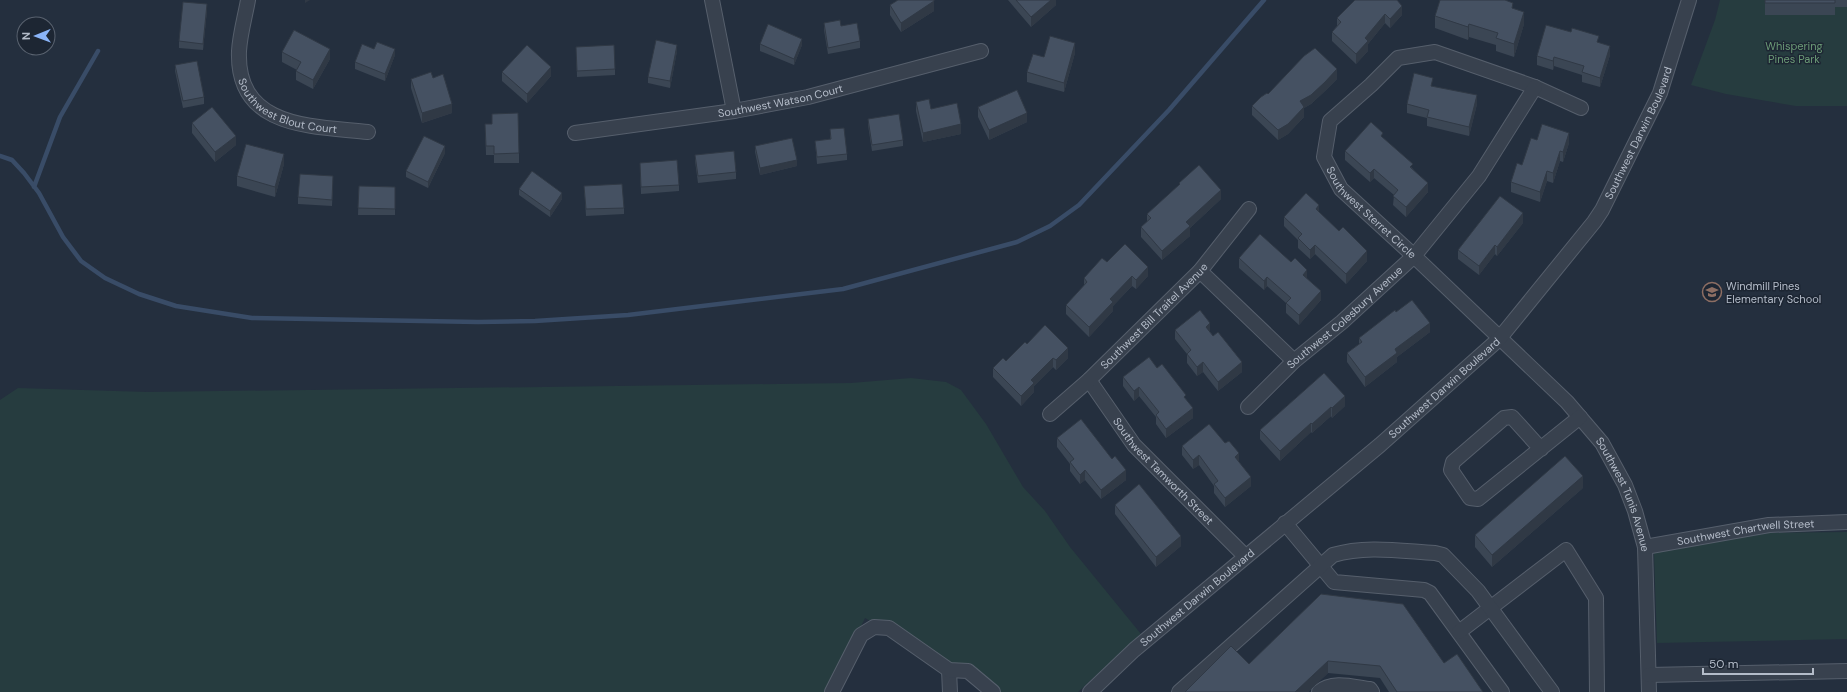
<svg xmlns="http://www.w3.org/2000/svg" width="1847" height="692" font-family="'DM Sans',sans-serif">
<style>
.green{fill:#263c3f}
.lines{fill:none;stroke-linecap:round;stroke-linejoin:round}
.stream{stroke:#394c67;stroke-width:4.5}
.minor-casing{stroke:#565f6c;stroke-width:16}
.minor{stroke:#38414e;stroke-width:14}
.wall{fill:#3b4654}
.shaded-wall{fill:#303945}
.building{fill:#455162;stroke:#303945}
.labels{text-anchor:middle;stroke-width:3;stroke-linejoin:round;paint-order:stroke}
.park-label{font-size:11px;fill:#6b9a76;stroke:#1d2633}
.street-label{font-size:11px;fill:#b4bcc9;stroke:#1d2633}
.poi-label{font-size:11px;fill:#b4bcc9;stroke:#1d2633;text-anchor:start}
</style>
<rect width="100%" height="100%" fill="#242f3e"/>
<path class="green" d="M1720 0H1847V106H1796L1726 94 1691 85 1715 20Z
M911 378 946 382 961 390 986 424 1023 487 1045 511 1070 547 1141 634 1078 692H995L865 618 829 692H0V400L18 388 147 392 851 383Z
M1847 532V639L1657 643 1654 553 1768 533Z"/>
<g class="lines">
<path class="stream" d="M0 156 12 160 24 173 39 193 63 237 81 261 105 278 139 294 176 306 252 318 478 322 535 321 628 315 843 289 1017 242 1050 226 1079 205 1169 110 1264 0
M34 187 60 117 98 51"/>
<g class="minor-casing">
<g id="minor">
<path id="s1" d="M248 0C245 17 240 34 239 51 236 129 313 126 368 132"/>
<path d="M712 0 734 111"/>
<path id="s2" d="M1581 108 1535 87 1435 52 1398 58 1371 85 1330 121 1324 157 1341 189 1414 256 1567 402 1602 443 1625 485 1635 511 1645 547 1649 692"/>
<path id="s3" d="M575 133 734 111 808 97 981 51"/>
<path d="M1200 271 1294 361"/>
<path id="s4" d="M1089 380 1134 445 1245 556"/>
<path id="s5" d="M1248 407 1294 361 1342 322 1414 256 1479 176 1535 87"/>
<path id="s6" d="M1050 414 1089 380 1200 271 1249 209"/>
<path d="M1541 449 1512 417 1504 418 1453 462 1451 470 1470 498 1478 499 1580 417"/>
<path d="M1285 523 1334 582 1424 590 1430 593 1502 692"/>
<path id="s7" d="M1645 547 1769 525 1847 522"/>
<path d="M1459 632 1566 550 1596 598 1597 692"/>
<path d="M949 670 950 692"/>
<path d="M1649 675 1847 671"/>
<path d="M832 692 861 635 874 627 889 628 949 670 968 671 993 692"/>
<path id="s8" d="M1090 692 1134 650 1380 445 1499 339 1594 222 1602 210 1660 93 1689 0"/>
<path d="M1179 692 1333 555C1366 545 1401 551 1435 553L1443 555 1478 591 1552 692"/>
<path d="M1319 692C1332 680 1354 687 1370 689L1372 692"/>
</g>
</g>
<use href="#minor" class="minor"/>
</g>
<path class="wall" d="M897 0H934V11L901 32 890 15V5L897 1Z
M1008 0H1056V5L1031 27Z
M1355 0 1402 15 1390 28 1385 23 1368 44V51L1356 64 1332 41V32L1337 26V18Z
M1765 0H1847V7H1835V15H1765Z
M1513 9 1524 24 1514 57 1496 51V45L1469 37 1468 40 1435 28V16Z
M207 10 203 50 179 48V41Z
M824 23 841 26 860 41V48L828 54 824 30Z
M1599 43 1610 55 1600 87 1582 82V75L1554 66 1553 70 1537 65V56Z
M760 44 802 45 794 65 760 51Z
M576 47 615 69V75L577 77Z
M677 51 670 88 648 83V77Z
M282 52 330 59 313 89 296 80V71L297 70 282 62Z
M1075 53 1064 92 1027 82V72L1044 57Z
M395 55 385 81 355 69V62Z
M175 65 204 97V104L183 108 175 71Z
M502 72 551 76 527 103 502 81Z
M433 78 452 113 422 123 411 88V79Z
M1337 79 1325 91 1311 104 1304 108V117L1288 134 1278 140 1252 115V106L1268 94Z
M1433 86 1477 104 1469 136 1427 126V118L1407 113V104Z
M916 102 931 109 961 134 923 142 916 111Z
M978 107 1027 122 989 140 978 117Z
M492 114 519 153V163H494V155H486L485 124H492Z
M868 119 903 140V146L872 151 868 125Z
M192 123 236 145 215 162 192 133Z
M830 129 847 154V160L817 164 815 141 830 139Z
M1383 138 1413 169 1428 192 1406 217 1393 205 1394 195 1374 178 1370 182 1345 160V151Z
M1537 140 1569 143 1563 162 1560 161 1553 183 1547 181 1540 202 1511 192V182Z
M755 146 797 166 760 175 755 152Z
M445 153 428 188 406 177V171Z
M695 155 736 172V179L698 183 695 161Z
M640 163 679 185V191L641 194Z
M284 164 275 197 237 186V176Z
M333 182 332 206 298 204V197Z
M1179 183 1221 199 1190 228V236L1162 260 1141 237V227L1147 222V214L1179 185Z
M359 186 395 187V215H358Z
M584 186 624 208V214L586 216Z
M519 189 562 199 550 217 519 195Z
M1319 212 1367 261 1346 284 1315 254 1310 259 1298 248V240L1284 226V217Z
M1523 223 1497 256 1495 254 1479 275 1458 259V250Z
M1239 258 1307 279 1321 300 1299 325 1286 313V303L1267 286 1264 290 1239 268Z
M1107 262 1148 276 1136 289 1132 286 1113 306V311L1089 337 1066 314V305L1084 286V278Z
M1396 312 1430 332 1397 357V362L1365 387 1347 362V353L1359 344V338Z
M1175 330 1210 332 1242 372 1218 391 1203 372 1197 376 1187 363V354L1175 339Z
M1027 344 1068 358 1056 370 1053 367 1034 386V392L1021 406 993 377V368L1006 361Z
M1157 368 1186 399 1193 418 1166 438 1156 424V417L1139 396 1134 401 1123 386V377Z
M1324 373 1345 406 1332 418 1331 416 1312 433 1311 432 1280 461 1260 439V430Z
M1057 438 1126 480 1101 499 1085 480 1080 484 1070 471V464L1057 447Z
M1225 443 1239 462 1251 486 1225 507 1214 493V486L1199 465 1193 469 1182 455V446Z
M1583 488 1492 567 1475 547V535Z
M1115 505 1181 546 1156 567 1115 514Z
M1321 594 1444 663 1483 692H1389L1380 678 1328 673 1308 692H1185L1249 664Z"/>
<path class="shaded-wall" d="M305 0H310L305 3Z
M1051 0H1056V5L1031 27V17Z
M934 1V11L901 32V23Z
M207 4V10L203 50V44Z
M1402 6V15L1390 28V19Z
M1524 12V24L1514 57V44Z
M1385 14V23L1368 44V51L1356 64V54L1365 38Z
M1469 24V37L1468 40V27Z
M802 39V45L794 65V59Z
M1075 43V53L1064 92V83Z
M677 45V51L670 88V81Z
M1610 46V55L1600 87V78Z
M330 49V59L313 89V80Z
M395 49V55L385 81V74Z
M1554 57V66L1553 70V61Z
M551 67V76L527 103V94Z
M1337 69V79L1325 91 1311 104 1304 108V117L1288 134 1278 140V130L1300 101Z
M1477 95V104L1469 136V127Z
M452 104V113L422 123V113Z
M1027 113V122L989 140V130Z
M961 124V134L923 142V133Z
M1569 133V143L1563 162V152Z
M236 136V145L215 162V152Z
M445 146V153L428 188V182Z
M1560 151V161L1553 183V173Z
M284 154V164L275 197V187Z
M797 160V166L760 175V168Z
M1374 169V178L1370 182V173Z
M1547 171V181L1540 202V192Z
M1428 183V192L1406 217V207Z
M1221 190V199L1190 228V236L1162 260V251L1186 222Z
M562 193V199L550 217V211Z
M1319 205V215L1316 209Z
M1523 213V223L1497 256V247Z
M1315 245V254L1310 259V250Z
M1495 245V254L1479 275V266Z
M1367 251V261L1346 284V274Z
M1148 267V276L1136 289V280Z
M1307 270V279L1303 275Z
M1132 276V286L1113 306V311L1089 337V327L1110 299Z
M1267 277V286L1264 290V281Z
M1321 291V300L1299 325V315Z
M1210 323V333L1206 327Z
M1430 323V332L1397 357V362L1365 387V377L1395 349Z
M1068 348V358L1056 370V360Z
M1053 358V367L1034 386V392L1021 406V396L1031 380Z
M1203 362V372L1197 376V367Z
M1242 362V372L1218 391V382Z
M1139 387V396L1134 401V391Z
M1345 396V406L1332 418V408Z
M1331 407V416L1312 433V424Z
M1193 408V418L1166 438V429Z
M1311 423V432L1280 461V451Z
M1239 453V463L1235 457Z
M1199 455V465L1193 469V460Z
M1085 470V480L1080 484V475Z
M1126 470V480L1101 499V490Z
M1583 476V488L1492 567V555Z
M1251 477V486L1225 507V498Z
M1181 536V546L1156 567V557Z
M1328 661V673L1308 692H1295Z"/>
<path class="building" d="M898 0H934V1L901 23 890 5Z
M1016 0H1051L1031 17Z
M1355 0H1397L1402 6 1390 19 1385 14 1365 38 1368 41 1356 54 1332 32 1341 22 1337 18Z
M1440 0H1505L1513 3 1512 8 1524 12 1514 44 1496 38 1498 33 1469 24 1468 27 1435 16Z
M1765 0H1835V3H1765Z
M183 2 207 4 203 44 179 41Z
M840 20 841 26 857 23 860 41 828 48 824 23Z
M768 24 802 39 794 59 760 44Z
M1546 25 1571 32 1572 28 1599 36 1597 42 1610 46 1600 78 1582 72 1584 66 1554 57 1553 61 1537 56Z
M294 30 330 49 313 80 296 71 301 62 282 52Z
M1050 36 1075 43 1064 83 1027 72 1033 54 1044 57Z
M656 40 677 45 670 81 648 77Z
M377 42 395 49 385 74 355 62 362 44 374 49Z
M527 45 551 67 527 94 502 72Z
M614 45 615 69 577 71 576 47Z
M1315 48 1337 69 1325 82 1311 95 1300 101 1304 107 1288 124 1278 130 1252 106 1261 97 1267 93 1268 94 1304 56Z
M197 61 204 97 183 101 175 65Z
M431 72 433 78 443 74 452 104 422 113 411 79Z
M1414 73 1433 78 1431 86 1477 95 1469 127 1427 117 1429 110 1407 104Z
M1017 90 1027 113 989 130 978 107Z
M929 99 931 109 957 103 961 124 923 133 916 102Z
M212 107 236 136 215 152 192 123Z
M518 113 519 153 494 154V146H486L485 124H492V114Z
M899 114 903 140 872 145 868 119Z
M1371 122 1383 133 1381 136 1413 164 1410 167 1428 183 1406 207 1393 196 1398 190 1374 169 1370 173 1345 151Z
M1542 124 1569 133 1563 152 1560 151 1553 173 1547 171 1540 192 1511 182 1517 163 1522 165 1531 138 1537 140Z
M844 128 847 154 817 157 815 141 831 139 830 129Z
M424 136 445 146 428 182 406 171Z
M792 138 797 160 760 168 755 146Z
M246 144 284 154 275 187 237 176Z
M734 151 736 172 698 176 695 155Z
M677 160 679 185 641 187 640 163Z
M1199 165 1221 190 1186 222 1190 226 1162 251 1141 227 1151 218 1147 214 1180 184 1179 183Z
M532 171 562 193 550 211 519 189Z
M300 174 333 176 332 200 298 197Z
M622 184 624 208 586 209 584 186Z
M359 186 395 187V209L358 208Z
M1306 193 1319 205 1316 209 1339 231 1343 227 1367 251 1346 274 1315 245 1310 250 1298 238 1302 234 1284 217Z
M1500 196 1523 213 1497 247 1495 245 1479 266 1458 250Z
M1260 234 1291 262 1295 258 1307 270 1303 275 1321 291 1299 315 1286 303 1291 298 1267 277 1264 281 1239 258Z
M1125 244 1148 267 1136 280 1132 276 1110 299 1113 302 1089 327 1066 305 1087 282 1084 278 1102 258 1107 262Z
M1412 300 1430 323 1395 349 1397 353 1365 377 1347 353 1362 342 1359 338 1395 310 1396 312Z
M1200 310 1210 323 1206 327 1213 336 1218 332 1242 362 1218 382 1203 362 1197 367 1187 354 1191 350 1175 330Z
M1045 325 1068 348 1056 360 1053 358 1031 380 1034 383 1021 396 993 368 1003 358 1006 361 1025 342 1027 344Z
M1149 357 1157 368 1162 364 1186 395 1184 397 1193 408 1166 429 1156 415 1159 412 1139 387 1134 391 1123 377Z
M1324 373 1345 396 1332 408 1331 407 1312 424 1311 423 1280 451 1260 430Z
M1081 419 1112 459 1115 456 1126 470 1101 490 1085 470 1080 475 1070 462 1074 459 1057 438Z
M1209 424 1225 443 1229 441 1239 453 1235 457 1251 477 1225 498 1214 484 1218 481 1199 455 1193 460 1182 446Z
M1565 456 1583 476 1492 555 1475 535Z
M1139 484 1181 536 1156 557 1115 505Z
M1321 594 1403 604 1444 663 1457 654 1483 692H1397L1380 666 1328 661 1295 692H1185L1231 646 1249 664Z"/>
<defs>
<g id="school-ring" transform="scale(1)"><circle r="9.5" fill="#1d2633" stroke="#8d6e63" stroke-width="1.5"/><path d="M0-5L7-2L0 1L-7-2ZM-4 1L0 2.5L4 1V4Q0 6-4 4Z" fill="#8d6e63"/></g>
</defs>
<g fill-rule="evenodd">
<use href="#school-ring" x="1712" y="292"/>
</g>
<g class="labels">
<g class="park-label">
<text x="1794" y="50">Whispering<tspan x="1794" dy="13">Pines Park</tspan></text>
</g>
<g class="street-label">
<text dy="4" stroke="none"><textPath href="#s3" startOffset="208">Southwest Watson Court</textPath></text>
<text dy="4" stroke="none"><textPath href="#s1" startOffset="137">Southwest Blout Court</textPath></text>
<text dy="4" stroke="none"><textPath href="#s8" startOffset="791">Southwest Darwin Boulevard</textPath></text>
<text dy="4" stroke="none"><textPath href="#s2" startOffset="397">Southwest Sterret Circle</textPath></text>
<text dy="4" stroke="none"><textPath href="#s6" startOffset="143">Southwest Bill Traitel Avenue</textPath></text>
<text dy="4" stroke="none"><textPath href="#s5" startOffset="132">Southwest Colesbury Avenue</textPath></text>
<text dy="4" stroke="none"><textPath href="#s8" startOffset="467">Southwest Darwin Boulevard</textPath></text>
<text dy="4" stroke="none"><textPath href="#s4" startOffset="118">Southwest Tamworth Street</textPath></text>
<text dy="4" stroke="none"><textPath href="#s2" startOffset="780">Southwest Tunis Avenue</textPath></text>
<text dy="4" stroke="none"><textPath href="#s7" startOffset="102">Southwest Chartwell Street</textPath></text>
<text dy="4" stroke="none"><textPath href="#s8" startOffset="143">Southwest Darwin Boulevard</textPath></text>
</g>
<g class="poi-label">
<text x="1726" y="290">Windmill Pines<tspan x="1726" dy="13">Elementary School</tspan></text>
</g>
</g>
<g transform="translate(36 36) rotate(269)"><circle r="19" fill="#1d2633" stroke="#59626f"/>
<path d="M0-3L7 15L0 10L-7 15Z" fill="#8ab4f8"/>
<text y="-6" font-size="11" font-weight="bold" text-anchor="middle" fill="#b4bcc9">N</text>
</g>
<path d="M1703 668v6h110v-6" fill="none" stroke="#b4bcc9" stroke-width="2"/>
<text x="1709" y="668" font-size="12" fill="#b4bcc9" stroke="#1d2633" stroke-width="3" paint-order="stroke">50 m</text>
</svg>
